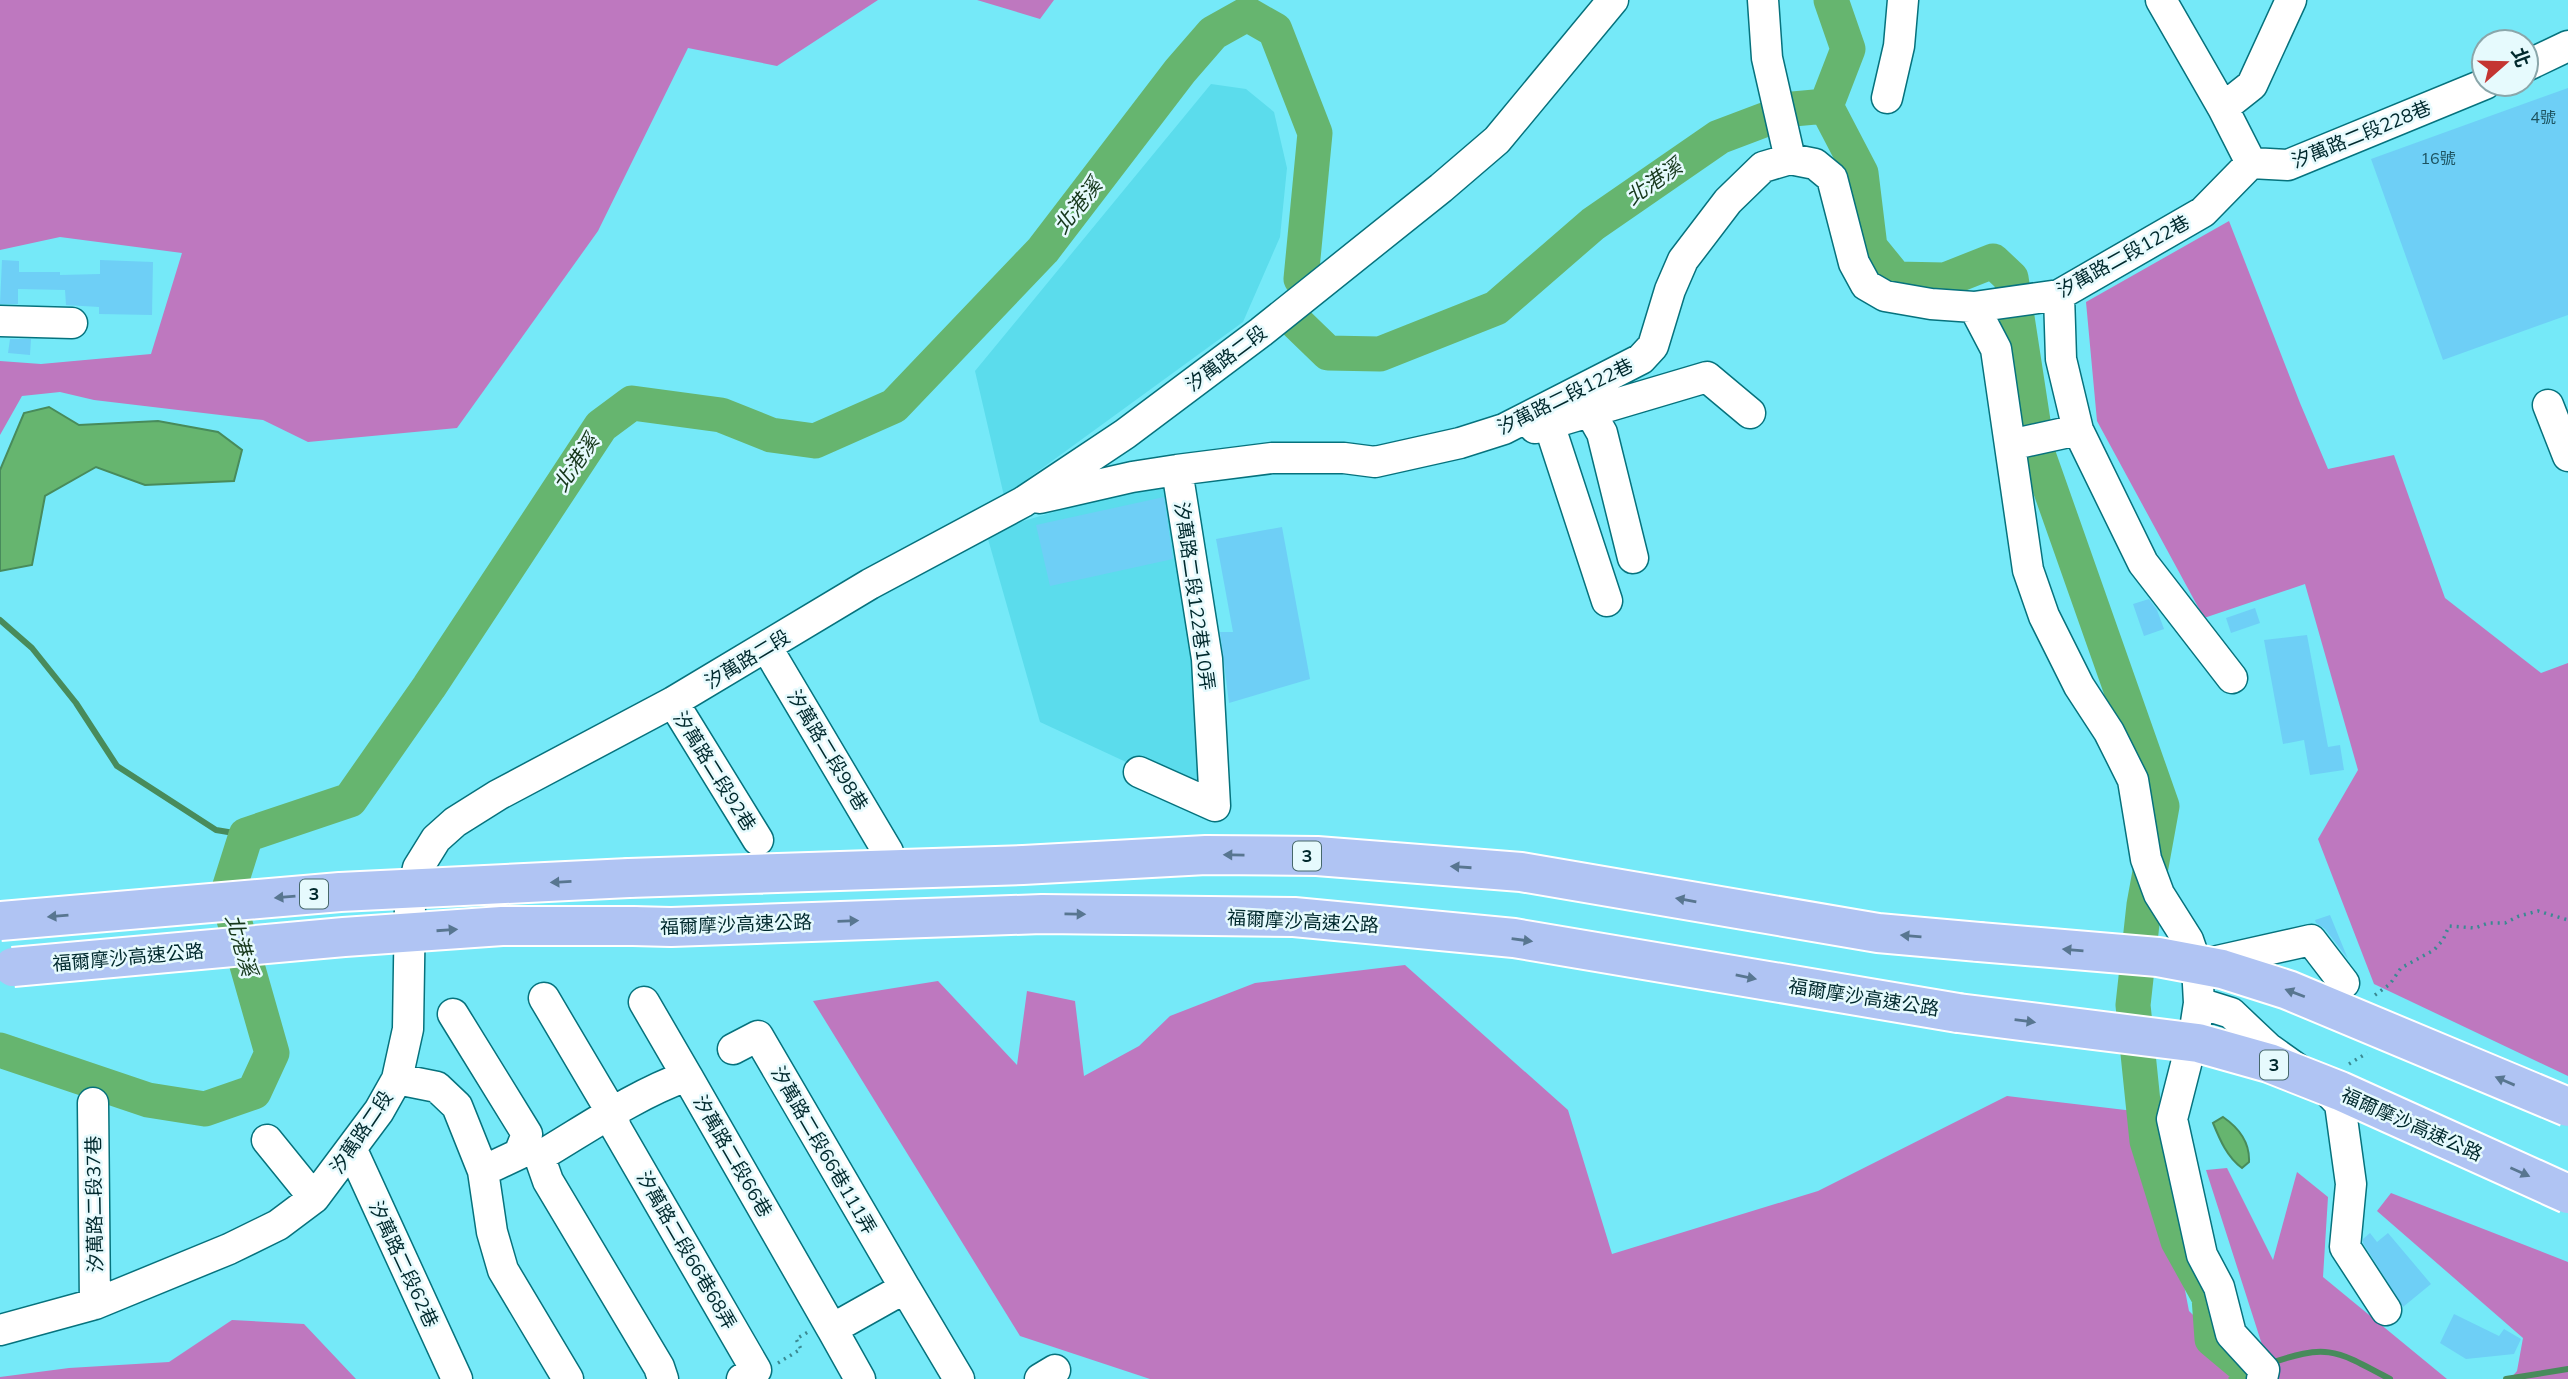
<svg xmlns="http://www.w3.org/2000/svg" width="2568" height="1379" font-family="Mulish,'Noto Sans TC',sans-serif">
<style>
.built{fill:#5bdcec}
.forest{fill:#be78bf}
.water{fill:#66b56f;stroke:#488b5b;stroke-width:2}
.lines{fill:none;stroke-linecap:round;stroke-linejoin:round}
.stream{stroke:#488b5b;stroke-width:6}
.river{stroke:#66b56f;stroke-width:35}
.building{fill:#6ecff6}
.minor-casing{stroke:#06727d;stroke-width:33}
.highway-casing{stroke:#fff;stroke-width:42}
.path{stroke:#3b8992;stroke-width:3.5;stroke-dasharray:2 5;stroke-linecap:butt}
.minor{stroke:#fff;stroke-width:30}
.highway{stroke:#b0c4f3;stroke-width:38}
.highway-bridge-casing{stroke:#fff;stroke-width:42;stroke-linecap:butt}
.highway-bridge{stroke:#b0c4f3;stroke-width:38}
.oneway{fill:#587690}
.labels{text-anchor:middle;stroke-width:5;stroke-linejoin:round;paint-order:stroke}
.number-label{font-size:16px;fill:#1c525f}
.shield{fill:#e6fafd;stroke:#46686b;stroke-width:2}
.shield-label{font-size:18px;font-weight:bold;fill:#01292d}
.street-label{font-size:19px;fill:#01292d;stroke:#e6fafd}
.water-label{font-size:21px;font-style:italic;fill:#16371b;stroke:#e6fafd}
</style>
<rect width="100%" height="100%" fill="#75e9f8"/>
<path class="built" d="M1211 84 1246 89 1274 112 1287 168 1280 237 1243 322 1004 496 975 371Z
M1172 477 1209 795 1126 762 1040 722 986 532Z"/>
<path class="forest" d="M0 0H878L777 66 688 48 598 231 457 428 308 442 263 420 94 400 60 392 22 396 0 435V361L41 364 151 354 182 253 60 237 0 250Z
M977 0H1054L1040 19Z
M2229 221 2300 403 2328 469 2394 455 2445 598 2541 673 2568 663V1076L2374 984 2318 839 2358 770 2305 584 2204 618 2097 421 2086 302Z
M1405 965 1568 1110 1612 1254 1818 1191 2007 1096 2151 1113 2189 1311 2240 1360 2230 1379H1150L1020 1336 813 1001 938 981 1017 1065 1027 991 1075 1001 1084 1076 1139 1046 1170 1016 1255 983Z
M2227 1168 2273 1260 2297 1172 2328 1197 2323 1277 2447 1379H2273L2206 1170Z
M2391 1193 2568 1262V1379H2510L2517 1371 2523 1338 2377 1211Z
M232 1320 304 1324 356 1379H0V1377L69 1368 169 1362Z"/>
<path class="water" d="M49 407 79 425 158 421 218 432 242 450 234 481 145 485 96 467 45 496 32 565 0 571V470L24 413Z
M2223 1117C2239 1128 2250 1143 2249 1162L2242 1168C2227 1157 2220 1140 2213 1123Z"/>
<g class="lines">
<path class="stream" d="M0 620 32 648 76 703 117 766 216 830 246 835
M2268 1364C2328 1343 2336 1350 2390 1379
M2506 1379 2568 1369"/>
<path class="river" d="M1826 106 1861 173 1870 247 1896 279 1945 280 1993 261 2011 278 2038 454 2162 806 2144 905 2133 1005 2147 1141 2178 1241 2209 1297 2212 1339 2250 1371 2246 1379
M1793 109 1826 106 1848 49 1831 0
M1297 323 1328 353 1380 354 1496 308 1593 224 1719 137 1764 120
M0 1050 148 1100 205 1109 254 1092 272 1053 227 895 246 835 350 800 429 687 601 426 632 403 721 415 771 435 815 441 894 406 1043 250 1180 71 1213 33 1247 14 1275 30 1315 133 1301 279"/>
</g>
<path class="building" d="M2568 88V315L2443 360 2371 159Z
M2 260 19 261V272H60V275L100 274V260L153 262 152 315 99 314V307L66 305 65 290 18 289V304H0Z
M10 339H31L30 355 8 353Z
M1164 497 1173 559 1050 586 1036 525Z
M1282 527 1310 679 1229 703 1220 632H1233L1216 539Z
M2149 599 2157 610 2164 629 2144 636 2133 604Z
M2255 608 2260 623 2231 633 2226 618Z
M2307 635 2328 747 2340 745 2344 770 2310 775 2304 740 2283 744 2264 640Z
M2330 915 2348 959 2325 929 2316 923 2315 920Z
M2370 1233 2377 1242 2388 1233 2431 1284 2403 1307 2363 1243V1239Z
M2454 1314 2499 1336 2504 1329 2521 1339 2514 1354 2466 1359 2440 1343Z"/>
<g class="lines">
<g class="minor-casing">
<path id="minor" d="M1763 0 1767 58 1790 159
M2161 0 2223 108 2251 163 2288 165 2485 84
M2526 66 2568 46
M1887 98 1899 46 1903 0
M2223 108 2252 85 2291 0
M2059 295 2061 359 2078 430
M1974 307 1996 349 2028 570 2044 616 2079 686 2109 732 2133 780 2146 859 2159 894 2188 940 2197 966 2199 1003 2195 1029 2172 1119 2202 1255 2219 1287 2231 1334 2264 1370 2262 1379
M0 321 72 323
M2548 405 2568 456
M1590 412 1602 433 1633 558
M1549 424 1607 601
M1535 428 1707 377 1750 413
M2010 445 2078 430 2143 563 2232 678
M1040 498 1132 477 1177 470 1272 458H1344L1375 462 1460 443 1504 429 1641 359 1653 346 1670 290 1683 260 1728 201 1763 167 1790 159 1815 164 1832 178 1854 263 1866 285 1885 296 1931 304 1974 307 2059 295 2203 212 2251 163
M767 648 888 852
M673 702 758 840
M1139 772 1215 806 1207 659 1177 470
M2204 964 2311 940 2344 983
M544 998 612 1113 616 1128 756 1370 742 1379
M644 1002 687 1076
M2199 1003 2231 1013 2268 1048 2327 1090 2340 1104 2351 1184 2345 1247 2386 1310
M453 1014 527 1134 519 1154 483 1171
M733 1049 758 1036 905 1288
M397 1079 437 1087 457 1106 483 1171 492 1232 503 1270 568 1379
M93 1103 95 1304
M267 1140 314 1198
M352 1150 457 1379
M832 1329 860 1379
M0 1330 95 1304 229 1249 278 1225 314 1198 379 1111 397 1079 408 1029 410 905 418 868 436 839 455 822 498 795 673 702 870 584 1023 502 1125 434 1261 332 1441 188 1497 140 1613 0
M663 1379 659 1367 548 1181 541 1161 547 1152C592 1125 637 1094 687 1076L832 1329 905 1288 959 1379
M1040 1379 1055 1370"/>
</g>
<g class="highway-casing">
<path id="highway" d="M629 878 1023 865 1206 855 1317 856 1521 872 1878 933 1979 942
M633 926 671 927 1042 914 1294 917 1514 938 1958 1013"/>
</g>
<path class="path" d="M2375 995 2390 984 2401 968 2434 950 2443 940 2449 926 2475 928 2488 923H2505L2519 916 2538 911 2568 920
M2349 1064 2367 1053
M778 1363 801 1349 796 1339 808 1332"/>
<use href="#minor" class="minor"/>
<use href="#highway" class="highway"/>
<g class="highway-bridge-casing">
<path id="highway-bridge" d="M0 921 340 892 629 878
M1979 942 2158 957 2222 969 2288 990 2568 1107
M13 967 344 937 502 926H633
M1958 1013 2198 1043 2269 1063 2340 1091 2568 1194"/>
</g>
<use href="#highway-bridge" class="highway-bridge"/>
</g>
<defs><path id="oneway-solid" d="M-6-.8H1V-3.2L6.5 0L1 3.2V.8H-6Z" transform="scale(1.75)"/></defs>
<g class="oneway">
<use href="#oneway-solid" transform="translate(1234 855) rotate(-179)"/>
<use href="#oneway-solid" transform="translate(1461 867) rotate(-176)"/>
<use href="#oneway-solid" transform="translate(561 882) rotate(177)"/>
<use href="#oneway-solid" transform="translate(285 897) rotate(175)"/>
<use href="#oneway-solid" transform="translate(1686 900) rotate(-170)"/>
<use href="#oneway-solid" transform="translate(1075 914) rotate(1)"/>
<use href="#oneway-solid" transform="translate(58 916) rotate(175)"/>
<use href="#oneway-solid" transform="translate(848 921) rotate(-2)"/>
<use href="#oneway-solid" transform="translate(447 930) rotate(-4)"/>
<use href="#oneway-solid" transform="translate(1911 936) rotate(-175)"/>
<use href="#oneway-solid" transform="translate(1522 940) rotate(8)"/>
<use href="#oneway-solid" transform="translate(2073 950) rotate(-175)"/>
<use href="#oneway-solid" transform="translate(1746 977) rotate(11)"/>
<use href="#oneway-solid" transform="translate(2295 993) rotate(-159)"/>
<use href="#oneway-solid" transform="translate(2025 1021) rotate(7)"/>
<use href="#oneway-solid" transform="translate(2505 1081) rotate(-157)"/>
<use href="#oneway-solid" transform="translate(2520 1172) rotate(24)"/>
</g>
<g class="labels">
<g class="number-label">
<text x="2543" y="123">4號</text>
<text x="2438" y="164">16號</text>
</g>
<g class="shield">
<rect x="1293" y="841.5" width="28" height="29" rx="5"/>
<rect x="300" y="879.5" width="28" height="29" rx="5"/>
<rect x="2260" y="1050.5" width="28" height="29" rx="5"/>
</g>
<g class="shield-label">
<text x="1307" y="862">3</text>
<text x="314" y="900">3</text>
<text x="2274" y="1071">3</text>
</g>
<g class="street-label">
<text transform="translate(2361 134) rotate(-22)" y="7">汐萬路二段228巷</text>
<text transform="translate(2123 256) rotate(-29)" y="7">汐萬路二段122巷</text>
<text transform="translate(1226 358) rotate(-37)" y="7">汐萬路二段</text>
<text transform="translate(1565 396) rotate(-26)" y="7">汐萬路二段122巷</text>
<text transform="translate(1195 596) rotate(82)" y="7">汐萬路二段122巷10弄</text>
<text transform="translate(747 659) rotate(-31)" y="7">汐萬路二段</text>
<text transform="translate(828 750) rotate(59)" y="7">汐萬路二段98巷</text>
<text transform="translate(715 771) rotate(58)" y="7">汐萬路二段92巷</text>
<text transform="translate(1303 921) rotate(3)" y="7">福爾摩沙高速公路</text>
<text transform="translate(736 924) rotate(-2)" y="7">福爾摩沙高速公路</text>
<text transform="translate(128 957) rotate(-5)" y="7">福爾摩沙高速公路</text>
<text transform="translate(1864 997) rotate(9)" y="7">福爾摩沙高速公路</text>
<text transform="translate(2412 1124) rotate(24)" y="7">福爾摩沙高速公路</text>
<text transform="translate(361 1132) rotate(-56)" y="7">汐萬路二段</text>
<text transform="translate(824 1150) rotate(60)" y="7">汐萬路二段66巷111弄</text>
<text transform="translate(733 1156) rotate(60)" y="7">汐萬路二段66巷</text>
<text transform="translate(94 1204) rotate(-91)" y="7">汐萬路二段37巷</text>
<text transform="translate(687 1250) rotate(60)" y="7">汐萬路二段66巷68弄</text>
<text transform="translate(404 1264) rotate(65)" y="7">汐萬路二段62巷</text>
</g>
<g class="water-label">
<text transform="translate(1654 182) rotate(-35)" y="7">北港溪</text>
<text transform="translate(1078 206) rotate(-52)" y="7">北港溪</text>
<text transform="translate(576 463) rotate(-56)" y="7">北港溪</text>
<text transform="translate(241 945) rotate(74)" y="7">北港溪</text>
</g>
</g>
<g transform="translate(2505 63) rotate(70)"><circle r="33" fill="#e6fafd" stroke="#8aa6aa" stroke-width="2"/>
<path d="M0-5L12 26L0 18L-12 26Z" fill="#c43532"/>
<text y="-10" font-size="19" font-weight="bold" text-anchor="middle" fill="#01292d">北</text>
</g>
</svg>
